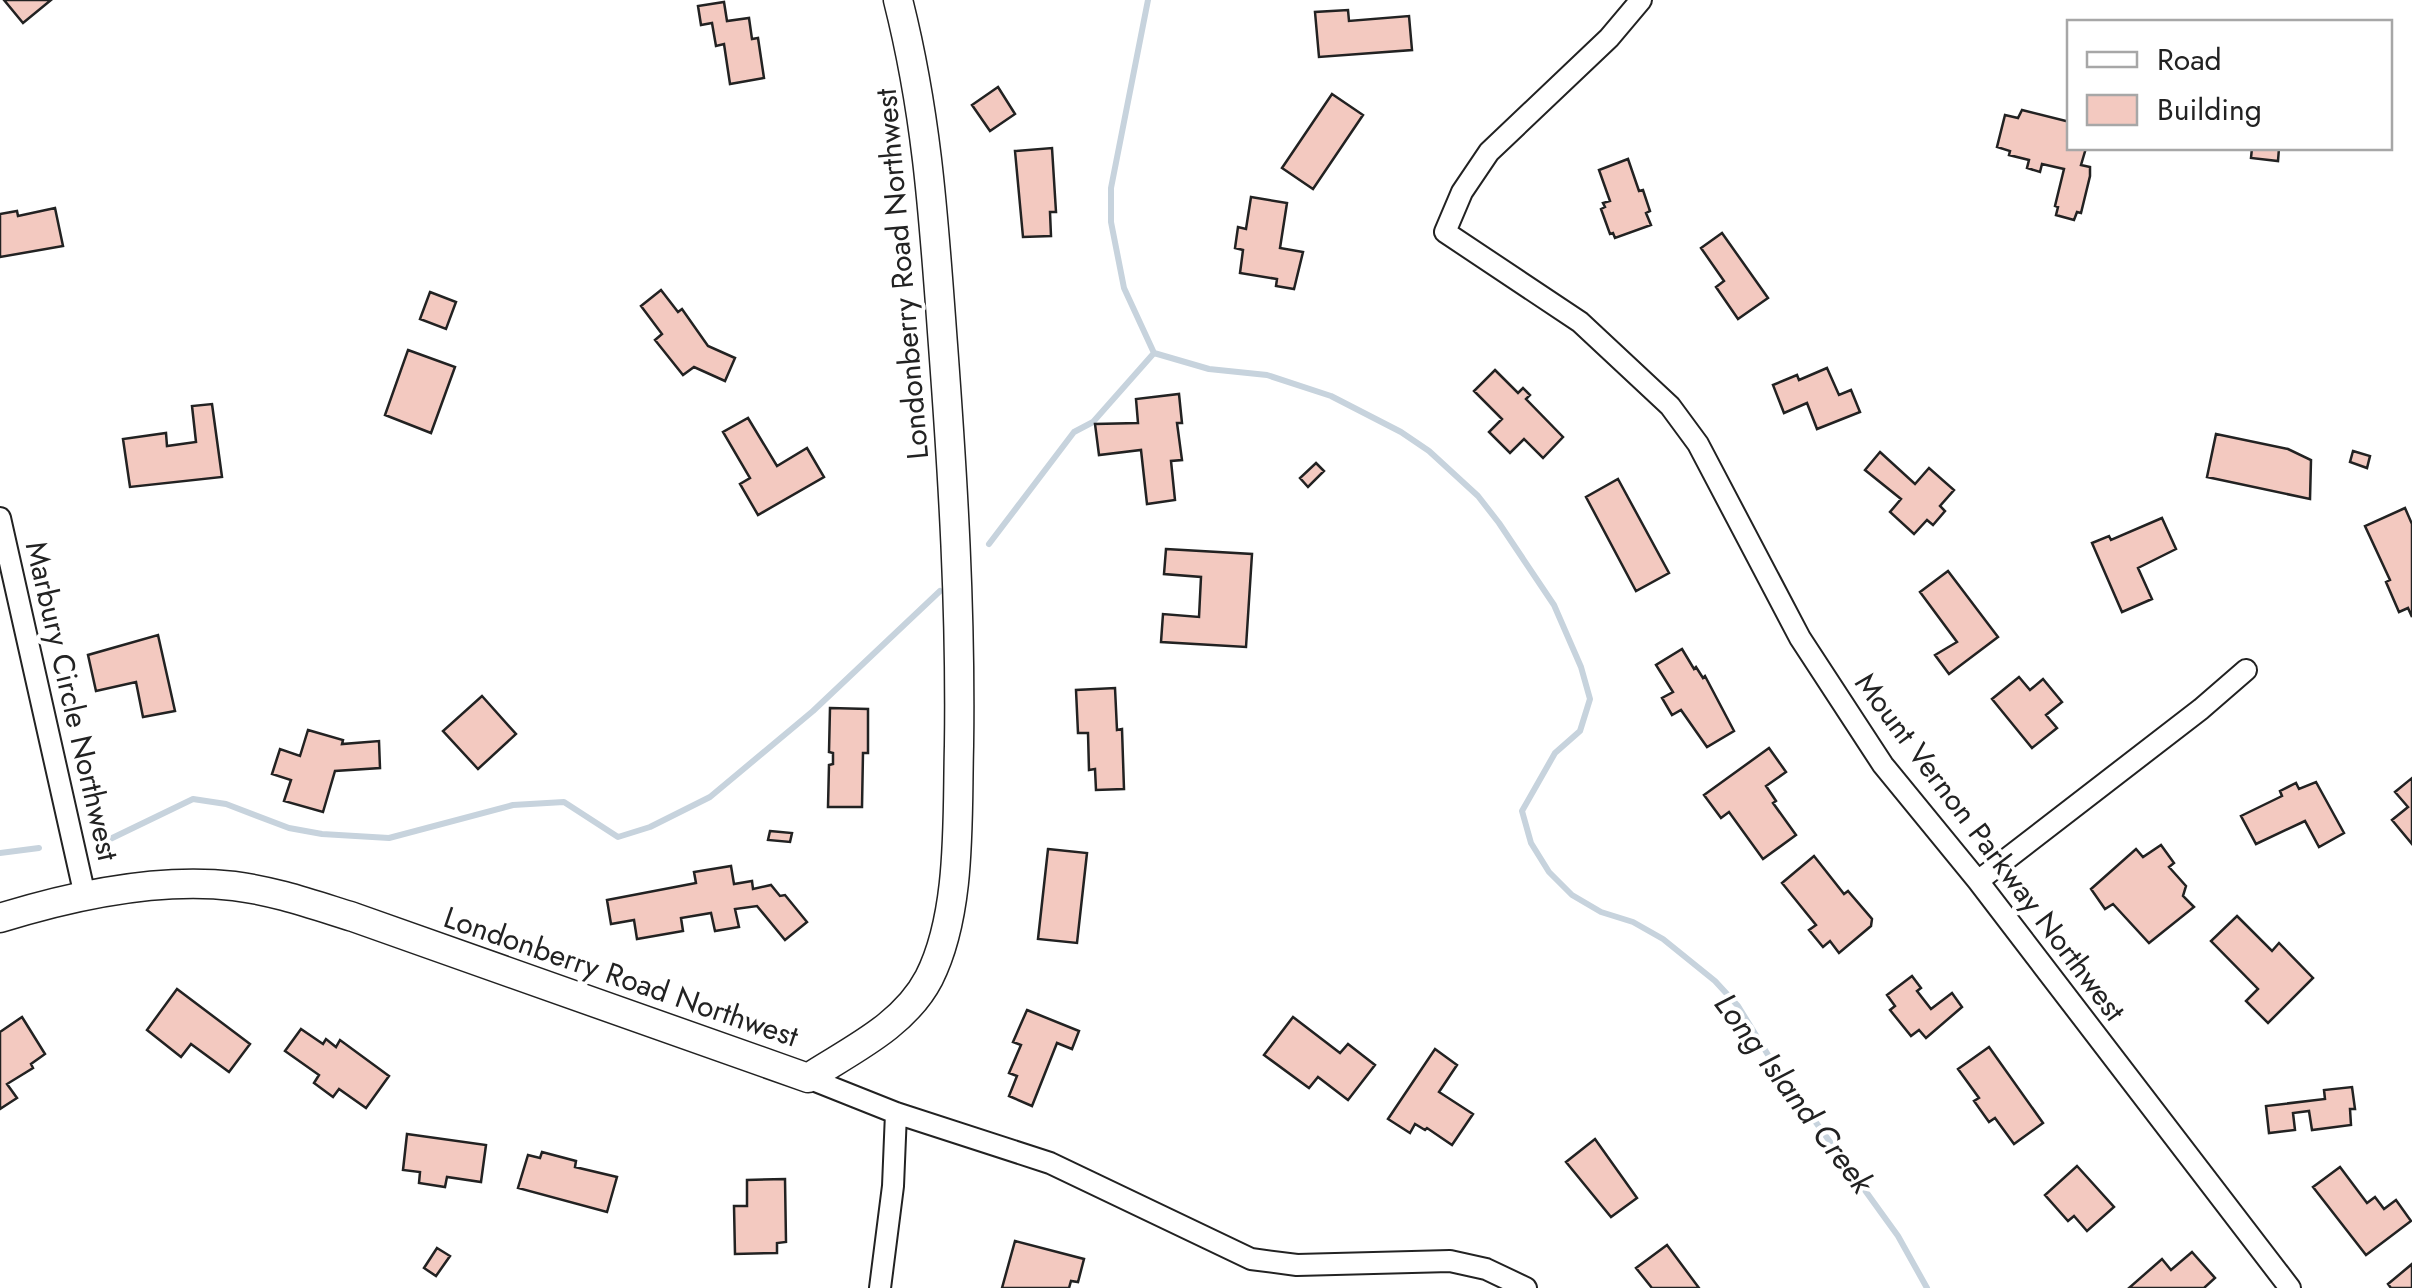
<svg xmlns="http://www.w3.org/2000/svg" width="2412" height="1288" font-family="Jost,sans-serif">
<style>
.lines{fill:none;stroke-linecap:round;stroke-linejoin:round}
.stream{stroke:#c7d3dd;stroke-width:6}
.building{fill:#f3c9c0;stroke:#222;stroke-width:2.5}
.street-casing{stroke:#222;stroke-width:24}
.secondary-casing{stroke:#222;stroke-width:31}
.street{stroke:#fff;stroke-width:20}
.secondary{stroke:#fff;stroke-width:28}
.labels{text-anchor:middle;stroke-width:8;stroke-linejoin:round;paint-order:stroke}
.street-label{font-size:30px;fill:#222;stroke:#fff}
.water-label{font-size:32px;font-style:italic;fill:#222;stroke:#fff}
</style>
<rect width="100%" height="100%" fill="#fff"/>
<g class="lines">
<path class="stream" d="M1148 0 1111 188V222L1124 288 1154 353 1209 369 1267 375 1331 396 1401 432 1429 451 1478 496 1499 523 1554 605 1581 667 1590 699 1580 731 1555 753 1522 811 1531 843 1549 872 1572 895 1601 912 1633 922 1663 939 1715 981 1738 1006 1773 1063 1898 1236 1927 1288
M989 544 1074 432 1093 422 1154 353
M106 841 193 799 226 804 289 828 322 834 389 838 513 805 564 802 618 837 650 827 710 797 813 711 940 591
M0 853 39 848"/>
</g>
<path class="building" d="M4 0H51L23 23Z
M724 2 727 21 749 18 752 39 758 38 764 78 730 84 724 44 716 46 712 23 701 25 698 6Z
M1348 10 1349 21 1409 16 1412 50 1319 57 1315 12Z
M998 87 1015 114 990 131 972 105Z
M1332 94 1363 115 1313 189 1282 168Z
M2022 110 2070 122V148H2086L2081 165 2090 167V176L2081 213 2077 212 2074 220 2056 215 2058 207 2055 206 2064 169 2042 164 2040 172 2027 168 2029 160 2009 155 2010 151 1997 147 2005 115 2018 118Z
M1052 148 1056 212H1050L1051 236 1023 237 1015 151Z
M2252 148H2279L2278 161 2251 158Z
M1628 159 1639 191 1643 190 1650 211 1646 213 1651 225 1615 238 1613 233 1610 234 1601 209 1605 207 1603 203 1610 201 1599 170Z
M1251 197 1287 203 1280 248 1303 252 1294 289 1276 286 1277 279 1240 273 1243 250 1235 248 1238 227 1246 229Z
M55 208 63 246 0 257V214L17 211 18 216Z
M1722 233 1768 298 1738 319 1716 287 1724 281 1701 248Z
M661 290 678 312 682 309 708 346 735 358 725 381 694 367 683 375 655 340 662 334 641 306Z
M430 292 456 302 446 329 420 319Z
M408 350 455 367 431 433 385 415Z
M1827 368 1839 395 1851 390 1860 412 1817 429 1807 403 1784 413 1773 385 1797 375 1799 380Z
M1495 370 1518 393 1523 388 1530 395 1526 399 1563 437 1543 458 1524 439 1510 453 1489 432 1502 419 1474 391Z
M1179 394 1182 423H1177L1182 460 1171 461 1175 500 1147 504 1141 450 1099 455 1095 424 1138 423 1136 399Z
M212 404 222 477 130 487 123 439 166 433 167 446 196 442 192 406Z
M748 418 777 466 807 448 824 477 758 515 740 484 750 478 723 432Z
M2216 434 2288 449 2311 460 2310 499 2207 477Z
M2353 451 2370 456 2367 468 2350 462Z
M1880 452 1915 484 1929 468 1954 490 1940 506 1945 511 1933 525 1927 520 1914 534 1890 512 1901 499 1865 470Z
M1316 463 1324 471 1308 487 1300 478Z
M1618 479 1669 573 1636 591 1586 497Z
M2405 508 2412 524V617L2408 608 2399 612 2386 582 2390 580 2365 526Z
M2162 518 2176 549 2138 568 2152 599 2122 612 2092 543 2109 536 2111 540Z
M1166 549 1252 554 1246 647 1161 642 1163 614 1199 617 1201 577 1164 574Z
M1948 571 1998 637 1949 674 1935 655 1957 642 1920 592Z
M158 635 175 711 143 717 136 682 96 691 88 655Z
M1682 649 1694 669 1696 667 1703 678 1705 676 1734 731 1707 747 1681 710 1672 715 1662 698 1673 692 1656 665Z
M2019 677 2030 690 2043 679 2062 702 2046 715 2057 728 2032 748 1992 699Z
M1115 688 1117 730 1122 729 1124 789 1096 790 1095 769 1089 770 1088 733H1078L1076 690Z
M482 696 516 734 478 769 443 731Z
M830 708 868 709V753H863L862 807H828L829 765 833 764V753L829 752Z
M308 730 343 740 342 744 379 741 380 768 335 771 323 812 284 801 291 780 272 774 280 749 300 756Z
M1769 748 1786 772 1766 786 1776 801 1773 803 1796 835 1763 859 1729 812 1721 818 1704 795Z
M2412 778V844L2392 820 2408 807 2395 792Z
M2316 782 2344 833 2319 847 2305 821 2256 844 2241 816 2282 796 2280 791 2296 783 2299 789Z
M770 831 792 833 790 842 768 840Z
M2161 845 2174 863 2169 867 2186 886 2183 896 2194 907 2149 943 2113 904 2105 909 2091 889 2136 849 2143 857Z
M1048 849 1087 853 1077 943 1038 939Z
M1814 856 1844 894 1848 891 1872 919 1871 926 1839 953 1830 941 1823 947 1809 930 1816 925 1782 883Z
M731 866 734 884 752 881 753 889 771 885 780 896 785 895 807 922 785 940 757 906 735 909 739 927 715 931 711 913 681 918 683 931 637 939 634 920 611 924 607 900 696 883 694 872Z
M2237 916 2272 951 2279 943 2313 978 2268 1023 2246 1001 2258 989 2211 941Z
M1912 976 1921 988 1917 991 1931 1009 1952 993 1962 1007 1926 1038 1919 1030 1911 1036 1890 1010 1895 1006 1887 995Z
M177 989 250 1044 229 1072 191 1044 181 1057 147 1030Z
M1027 1010 1079 1031 1072 1049 1057 1043 1032 1106 1009 1096 1017 1076 1009 1073 1021 1045 1013 1042Z
M22 1017 45 1054 31 1064 33 1068 7 1084 17 1098 0 1109V1032Z
M1293 1017 1340 1053 1348 1044 1375 1065 1348 1100 1318 1077 1309 1088 1264 1055Z
M301 1029 323 1044 326 1039 336 1047 340 1040 389 1076 366 1108 339 1089 333 1097 314 1083 319 1075 285 1051Z
M1989 1047 2043 1123 2014 1144 1995 1118 1989 1122 1974 1101 1979 1098 1958 1069Z
M1435 1049 1457 1065 1439 1092 1473 1114 1452 1145 1427 1128 1425 1130 1415 1124 1410 1133 1388 1119Z
M2352 1087 2355 1109H2350L2351 1125 2312 1130 2309 1111 2293 1113 2295 1130 2269 1133 2266 1106 2325 1099 2324 1090Z
M407 1134 486 1145 481 1182 447 1177 445 1187 419 1183 420 1172 403 1170Z
M1595 1139 1637 1198 1611 1217 1566 1162Z
M542 1152 576 1161 575 1167 617 1177 607 1212 518 1188 528 1155 540 1158Z
M2077 1166 2114 1207 2087 1231 2074 1216 2068 1221 2045 1195Z
M2340 1167 2367 1203 2375 1197 2384 1209 2396 1200 2411 1221 2366 1255 2313 1187Z
M785 1179 786 1242 777 1243V1253L735 1254 734 1206H747V1180Z
M1015 1241 1084 1259 1078 1282 1071 1281 1069 1288H1002Z
M1667 1245 1699 1288H1652L1636 1268Z
M437 1248 450 1256 436 1276 424 1268Z
M2192 1252 2215 1278 2204 1288H2129L2162 1259 2171 1270Z
M2412 1264V1288H2391L2388 1284Z"/>
<g class="lines">
<g class="street-casing">
<path id="street" d="M1641 0 1609 38 1489 152 1462 192 1445 232 1580 322 1670 406 1698 444 1800 638 1883 765 1978 881 2290 1288
M0 518 85 896
M1978 881 2201 709 2246 670
M808 1078 896 1113 1050 1163 1251 1259 1297 1265 1450 1261 1486 1269 1526 1288
M880 1288 893 1186 896 1113"/>
</g>
<g class="secondary-casing">
<path id="secondary" d="M0 918C74 895 157 877 234 886 275 891 314 905 353 917L808 1078C851 1050 904 1026 929 978 962 913 957 818 959 746 961 612 953 479 943 345 934 224 928 118 898 0"/>
</g>
<use href="#street" class="street"/>
<use href="#secondary" class="secondary"/>
</g>
<g class="labels">
<g class="street-label">
<text transform="translate(902 274) rotate(-95)" y="10">Londonberry Road Northwest</text>
<text transform="translate(72 701) rotate(77)" y="10">Marbury Circle Northwest</text>
<text transform="translate(1990 847) rotate(53)" y="10">Mount Vernon Parkway Northwest</text>
<text transform="translate(621 977) rotate(19)" y="10">Londonberry Road Northwest</text>
</g>
<g class="water-label">
<text transform="translate(1794 1093) rotate(53)" y="11">Long Island Creek</text>
</g>
</g>
<rect x="2067" y="20" width="325" height="130" fill="#ffffff" stroke="#a7a7a7" stroke-width="2.5"/>
<rect x="2087" y="52" width="50" height="15" fill="#ffffff" stroke="#a7a7a7" stroke-width="2.5"/>
<text x="2157" y="70" font-size="30" fill="#222222">Road</text>
<rect x="2087" y="95" width="50" height="30" fill="#f3c9c0" stroke="#a7a7a7" stroke-width="2.5"/>
<text x="2157" y="120" font-size="30" fill="#222222">Building</text>
</svg>
